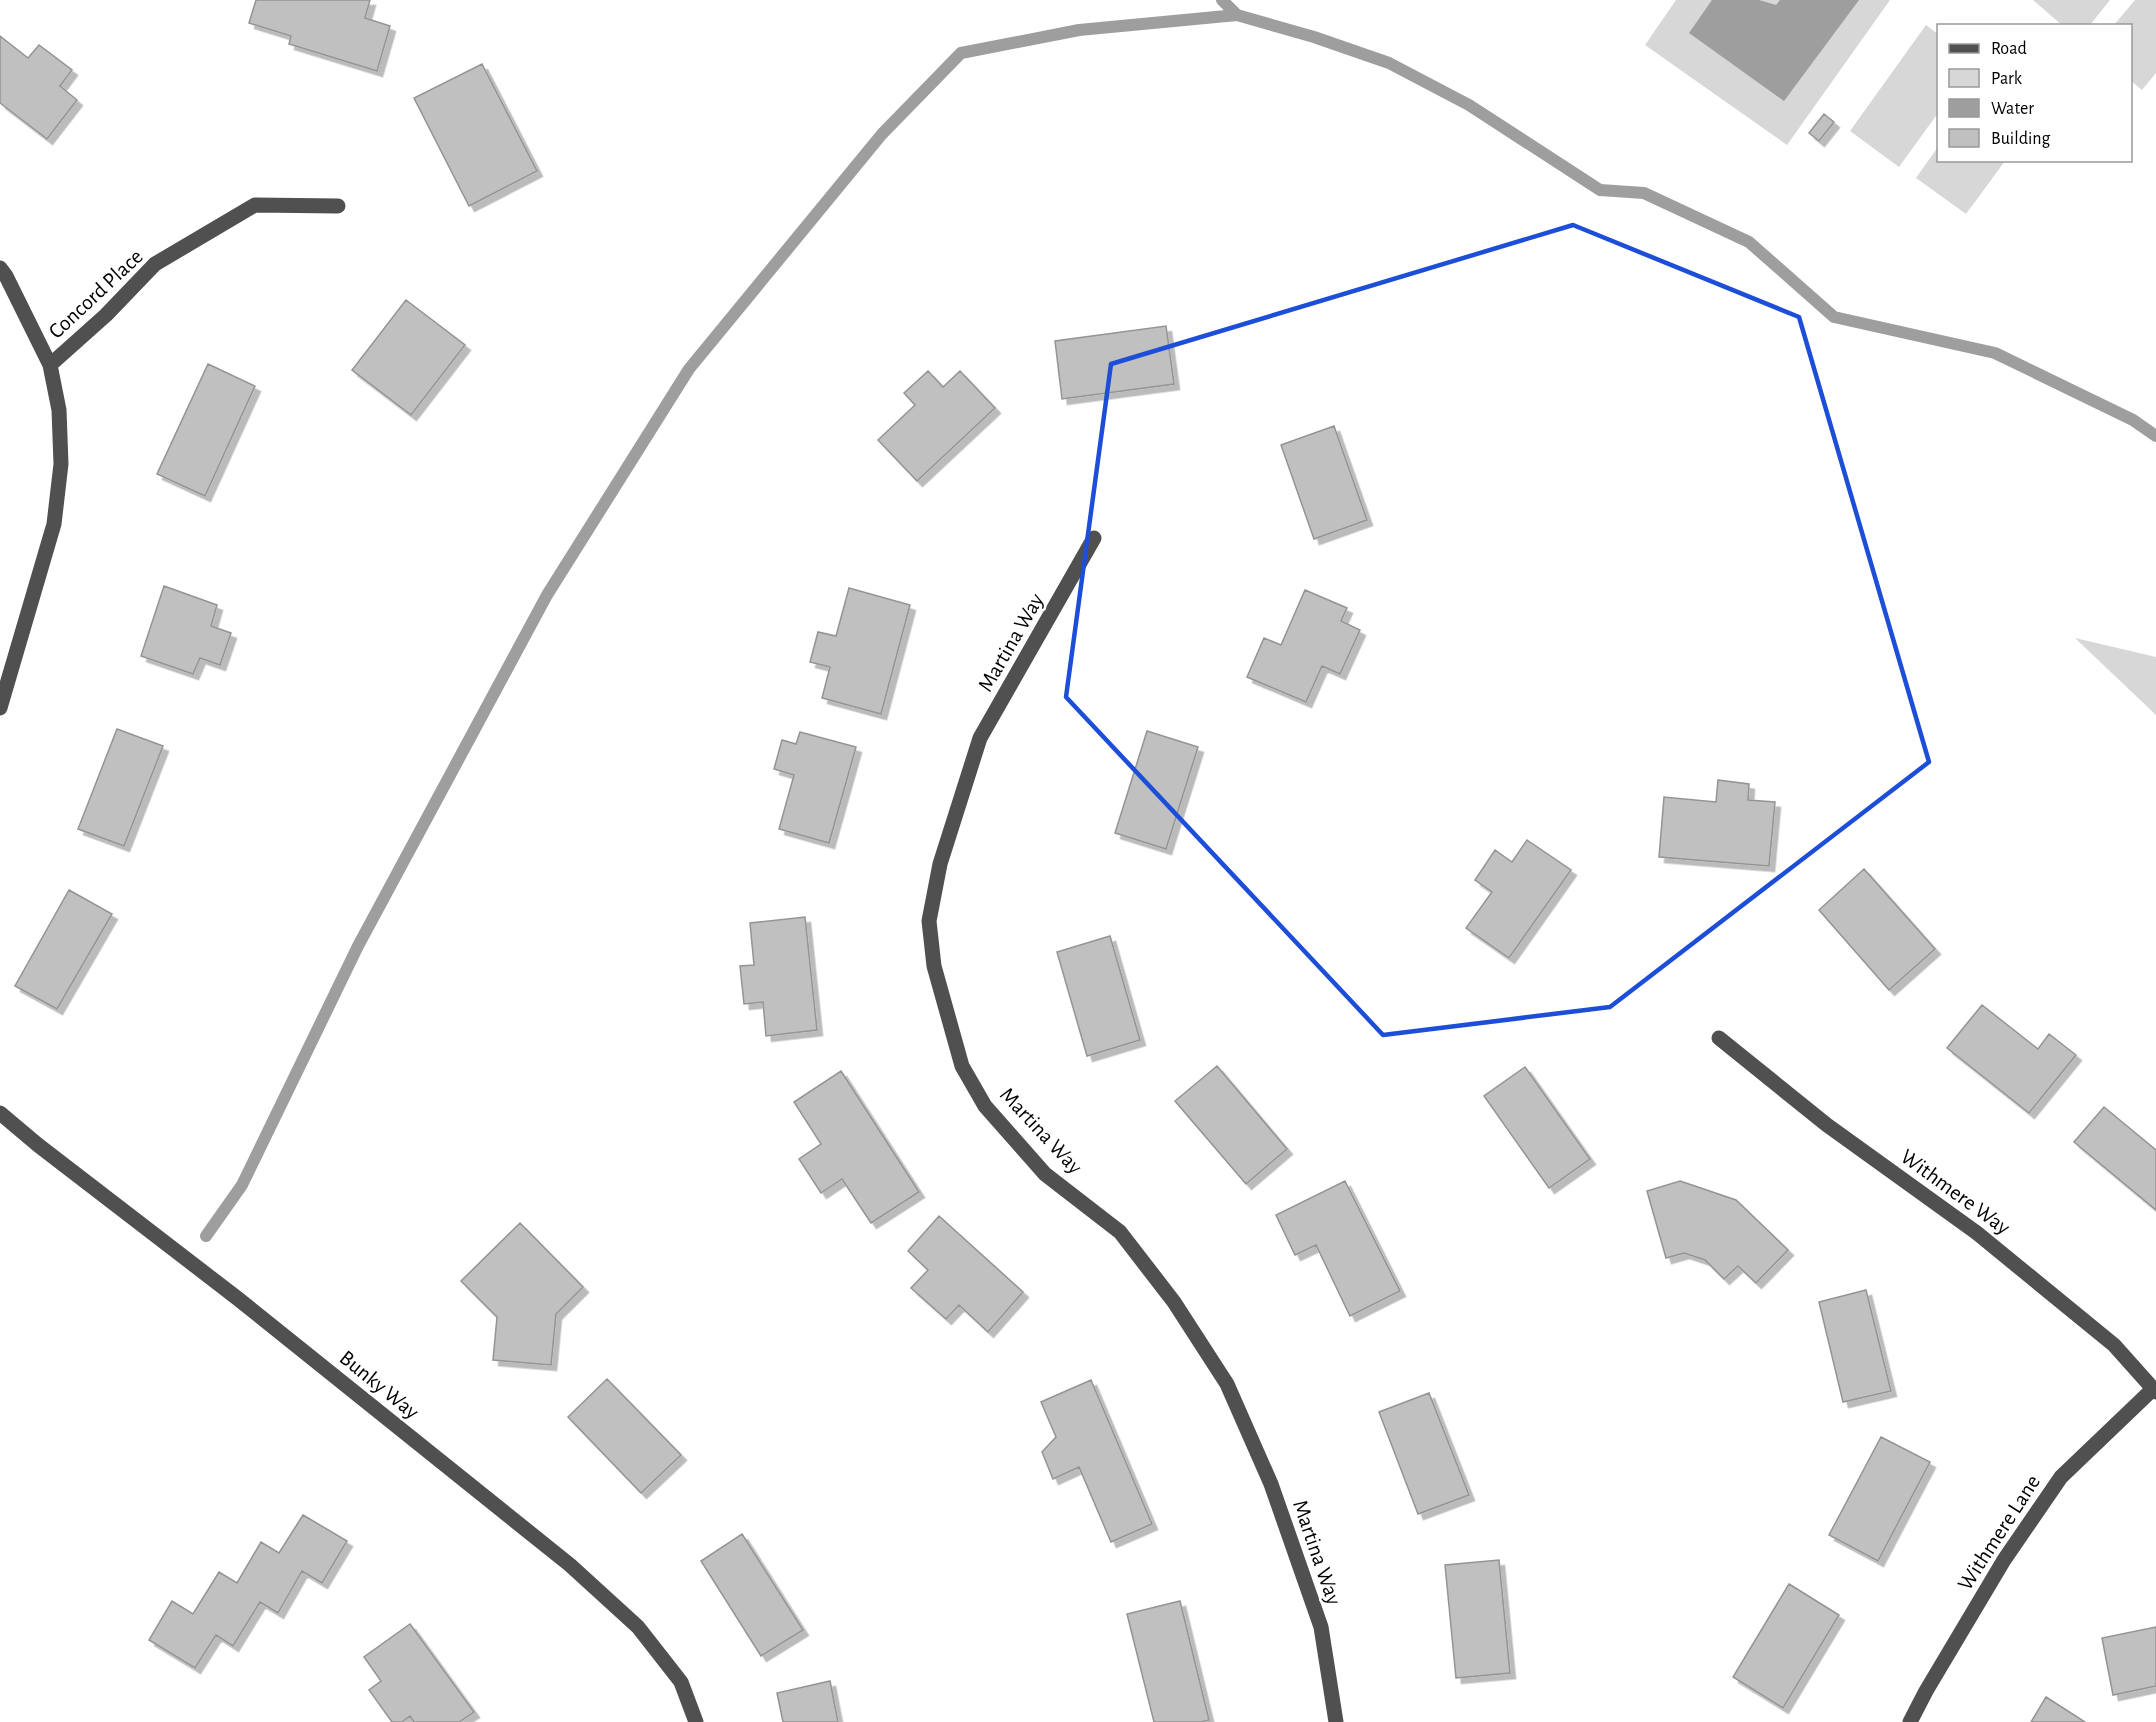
<svg xmlns="http://www.w3.org/2000/svg" width="2156" height="1722" font-family="'Alegreya Sans',sans-serif">
<style>
.green{fill:#d7d7d7}
.water{fill:#9e9e9e}
.lines{fill:none;stroke-linecap:round;stroke-linejoin:round}
.stream{stroke:#9e9e9e;stroke-width:12}
.building{fill:#c0c0c0;stroke:#949494;stroke-width:1.5;filter:url(#shadow)}
.minor{stroke:#505050;stroke-width:15}
.marked{fill:none;stroke:#1d4ed8;stroke-width:4.5;stroke-linejoin:round}
.labels{text-anchor:middle;stroke-width:5;stroke-linejoin:round;paint-order:stroke}
.street-label{font-size:22px;fill:#000;stroke:#fff}
</style>
<defs>
<filter id="shadow"><feDropShadow dx="5.5" dy="5.5" stdDeviation="0" flood-color="#0004"/></filter>
</defs>
<rect width="100%" height="100%" fill="#fff"/>
<path class="green" d="M1676 0H1890L1787 145 1645 45Z
M2033 0H2110L2090 25 2063 26Z
M2135 0H2156V73L2142 90 2131 81 2130 26 2114 25Z
M1926 25 1938 34V113L1899 167 1850 131Z
M1938 147V160L2005 161 1966 214 1916 178Z
M2075 638 2156 657V715Z"/>
<path class="water" d="M1712 0H1759L1776 5 1780 0H1859L1784 101 1689 33Z"/>
<g class="lines">
<path class="stream" d="M1222 0 1237 15
M206 1236 242 1185 358 946 547 595 689 369 882 134 961 53 1079 30 1237 15 1314 37 1389 63 1469 105 1600 190 1644 193 1749 242 1834 317 1995 353 2133 420 2156 436"/>
</g>
<path class="building" d="M256 0H370L365 18 390 26 377 71 289 44 291 36 249 23Z
M0 36 28 58 39 45 72 70 60 86 77 100 47 139 0 103Z
M482 64 537 171 469 206 414 98Z
M1824 114 1834 122 1819 141 1809 133Z
M406 300 465 345 411 415 352 370Z
M1166 326 1174 384 1062 399 1055 341Z
M208 364 255 386 205 496 157 474Z
M928 371 943 387 960 371 995 408 917 481 878 440 915 405 904 393Z
M1334 426 1367 520 1314 539 1281 445Z
M164 586 217 605 211 626 231 633 220 665 200 658 193 674 141 656Z
M849 588 910 605 881 714 822 698 830 667 810 662 818 632 836 636Z
M1305 590 1347 608 1341 621 1360 630 1340 674 1322 666 1306 702 1247 677 1264 638 1281 645Z
M117 729 163 746 124 846 78 829Z
M1147 731 1198 747 1166 849 1115 833Z
M800 732 856 747 829 843 779 829 794 775 774 769 782 740 796 744Z
M1718 780 1749 784 1748 800 1775 802 1769 866 1659 857 1664 797 1716 802Z
M1527 840 1571 870 1509 958 1466 928 1492 892 1475 880 1495 850 1512 862Z
M1864 869 1935 949 1889 990 1819 910Z
M69 890 112 914 57 1009 15 986Z
M805 917 817 1030 766 1036 763 1002 744 1004 740 966 754 965 750 923Z
M1110 936 1140 1040 1087 1056 1057 952Z
M1982 1005 2038 1049 2049 1034 2076 1055 2029 1113 1947 1048Z
M1217 1066 1287 1149 1246 1184 1175 1101Z
M1525 1067 1590 1159 1549 1188 1484 1096Z
M841 1071 919 1192 871 1223 842 1179 821 1193 799 1159 821 1144 794 1102Z
M2104 1107 2156 1150V1210L2074 1142Z
M1345 1181 1400 1291 1350 1316 1316 1245 1295 1255 1276 1215Z
M1680 1181 1736 1200 1788 1250 1756 1283 1738 1266 1724 1279 1705 1260 1684 1253 1666 1258 1647 1191Z
M939 1216 1023 1292 988 1332 959 1305 946 1319 911 1288 928 1270 908 1251Z
M520 1223 583 1287 556 1314 551 1365 493 1360 497 1317 461 1281Z
M1866 1290 1891 1391 1843 1402 1819 1302Z
M607 1379 681 1455 641 1493 568 1417Z
M1091 1380 1152 1524 1111 1542 1079 1467 1053 1479 1042 1452 1056 1437 1041 1402Z
M1429 1393 1469 1495 1418 1514 1379 1412Z
M1881 1437 1930 1462 1878 1561 1829 1535Z
M303 1515 347 1541 322 1583 302 1571 278 1613 260 1602 233 1646 216 1635 195 1668 149 1640 172 1601 193 1614 219 1572 237 1583 261 1542 279 1553Z
M742 1534 803 1630 761 1656 701 1561Z
M1499 1560 1510 1673 1456 1678 1445 1565Z
M1789 1584 1839 1615 1783 1708 1733 1677Z
M1180 1601 1209 1720 1201 1722H1154L1127 1614Z
M410 1624 474 1712 459 1722H414L410 1716 402 1722H392L369 1690 381 1681 364 1657Z
M2156 1627V1686L2113 1695 2102 1638Z
M830 1681 838 1722H783L777 1693Z
M2046 1697 2085 1722H2031Z"/>
<g class="lines">
<path class="minor" d="M0 268 6 276 50 365 59 410 61 464 54 524 0 708
M50 365 106 315 155 264 255 205 338 206
M1094 538 980 738 940 864 929 921 934 966 962 1066 985 1106 1045 1174 1120 1232 1174 1302 1227 1384 1271 1484 1321 1627 1336 1722
M1719 1038 1827 1125 1977 1233 2114 1345 2156 1392
M0 1113 38 1145 237 1298 570 1565 638 1627 681 1682 696 1722
M1910 1722 1926 1691 2004 1560 2061 1477 2153 1389"/>
</g>
<path class="marked" d="M1573 225 1799 317 1929 762 1610 1007 1383 1035 1066 697 1111 364Z"/>
<g class="labels">
<g class="street-label">
<text transform="translate(95 293) rotate(-43)" y="8">Concord Place</text>
<text transform="translate(1010 642) rotate(-60)" y="8">Martina Way</text>
<text transform="translate(1042 1130) rotate(47)" y="8">Martina Way</text>
<text transform="translate(1956 1191) rotate(36)" y="8">Withmere Way</text>
<text transform="translate(380 1384) rotate(39)" y="8">Bunky Way</text>
<text transform="translate(1998 1532) rotate(-57)" y="8">Withmere Lane</text>
<text transform="translate(1318 1552) rotate(71)" y="8">Martina Way</text>
</g>
</g>
<rect x="1937" y="24" width="195" height="138" fill="#ffffff" stroke="#999999" stroke-width="1.5"/>
<rect x="1949" y="44" width="30" height="9" fill="#505050" stroke="#999999" stroke-width="1.5"/>
<text x="1991" y="54" font-size="18" fill="#000000">Road</text>
<rect x="1949" y="69" width="30" height="18" fill="#d7d7d7" stroke="#999999" stroke-width="1.5"/>
<text x="1991" y="84" font-size="18" fill="#000000">Park</text>
<rect x="1949" y="99" width="30" height="18" fill="#9e9e9e" stroke="#999999" stroke-width="1.5"/>
<text x="1991" y="114" font-size="18" fill="#000000">Water</text>
<rect x="1949" y="129" width="30" height="18" fill="#c0c0c0" stroke="#999999" stroke-width="1.5"/>
<text x="1991" y="144" font-size="18" fill="#000000">Building</text>
</svg>
